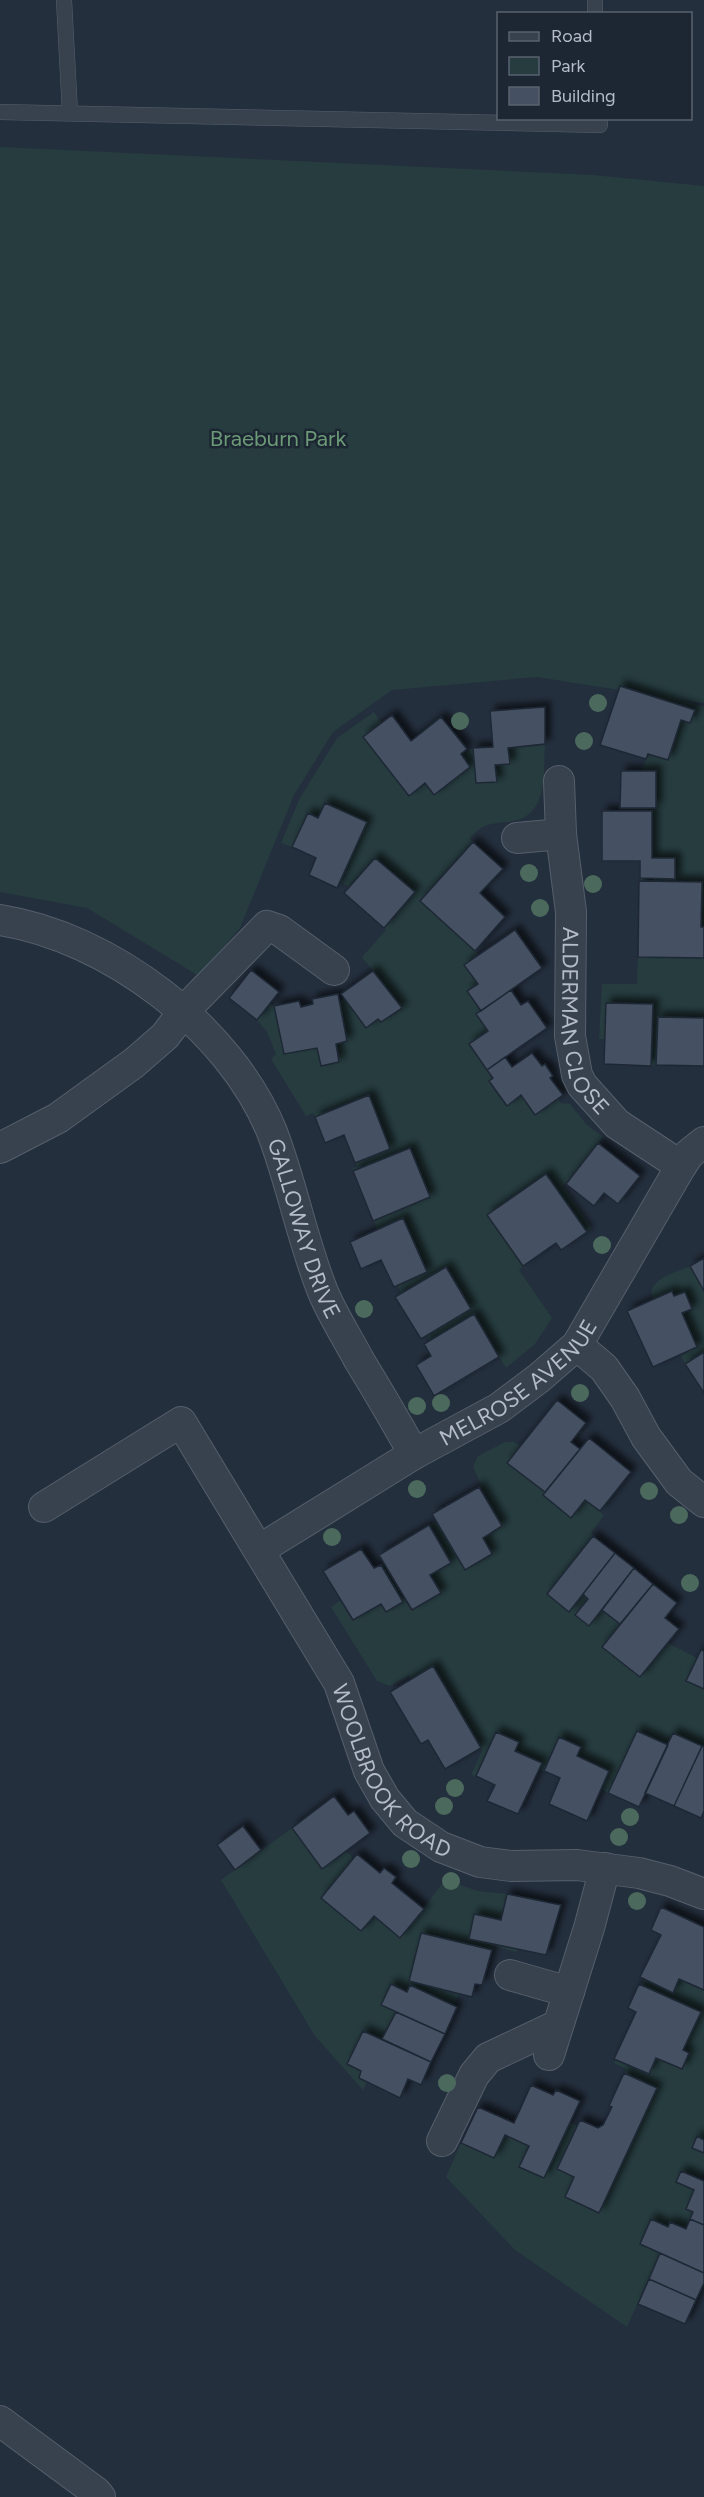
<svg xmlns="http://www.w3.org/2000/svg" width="704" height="2497" font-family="Figtree,sans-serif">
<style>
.green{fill:#263c3f}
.building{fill:#455162;stroke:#1f2835;stroke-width:1.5;filter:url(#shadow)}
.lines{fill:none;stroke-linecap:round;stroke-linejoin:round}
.lane-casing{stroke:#565f6c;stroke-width:16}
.street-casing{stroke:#565f6c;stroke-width:32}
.lane{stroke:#38414e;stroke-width:15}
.street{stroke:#38414e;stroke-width:30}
.tree{fill:#4b6a5d}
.labels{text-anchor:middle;stroke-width:5;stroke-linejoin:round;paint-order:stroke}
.park-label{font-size:22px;fill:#6b9a76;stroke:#1d2633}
.street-label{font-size:22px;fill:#b4bcc9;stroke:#1d2633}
</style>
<defs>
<filter id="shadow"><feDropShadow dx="5.5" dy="-5.5" stdDeviation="3" flood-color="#0009"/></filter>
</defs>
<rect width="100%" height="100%" fill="#242f3e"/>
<path class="green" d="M0 147 593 175 704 186V703L682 700 704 707V927H701L639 881 640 878 675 879V858H652V812L620 811V808L656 807V771H641C651 745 672 726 694 710L645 694 537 677 392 690 333 732 294 795 240 928 199 976 87 908 0 892Z
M374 712 382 723 363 737 409 796 425 783 435 794 470 767 461 754 473 748 476 783 496 782 495 765 510 764 508 748 545 744C543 777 549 818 507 822 488 824 483 824 470 838L473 842 420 901 479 955 464 965 478 984 467 991 481 1011 477 1014 488 1031 469 1044 493 1078 489 1082 506 1106 521 1095 535 1115 557 1098 561 1103 570 1104 587 1125 603 1137 563 1186 592 1228 587 1232 546 1174 488 1215 523 1266 519 1270 552 1318 535 1344 506 1368 473 1314 429 1340 397 1286 427 1271 403 1218 377 1230 374 1221 429 1197 410 1149 353 1171 352 1169 357 1166 355 1163 369 1095 315 1117 313 1113 306 1116 271 1059 276 1054 267 1032 257 1020 270 1004 274 1006 284 1054 317 1048 321 1066 339 1062 336 1044 347 1041 339 1000 344 999 366 1028 378 1019 382 1022 402 1008 362 957 386 930 384 928 415 892 375 858 349 888 340 881 318 818 308 813 292 847 281 843 300 798 337 738Z
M638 957 704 958V1018L658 1017 656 1065 651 1066 653 1004 607 1003 605 1039H599L602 984H637Z
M690 1266 704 1291V1352L685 1364 680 1355 697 1346 682 1313 692 1308 685 1292 674 1296 672 1292 653 1300C645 1279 675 1273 690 1266Z
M505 1442H514L521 1446 508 1463 545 1492 543 1496 571 1517 585 1500 604 1515 591 1533 593 1536 547 1594 569 1611 583 1594 588 1599 575 1615 588 1625 602 1610 620 1624 602 1647 640 1677 668 1643 697 1658 686 1680 704 1689V1747L674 1733 668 1745 637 1731 608 1793 601 1789 609 1771 577 1756 580 1747 559 1737 544 1771 539 1769 542 1763 515 1751 519 1741 497 1732 476 1776 471 1775 482 1751 434 1667 411 1679 409 1675 390 1686 377 1681 331 1607 341 1600 353 1620 381 1604 386 1612 403 1602 381 1565 383 1563 411 1610 440 1593 430 1575 451 1563 429 1525 436 1521 465 1570 492 1555 483 1538 502 1526 479 1487 481 1485 473 1467 478 1456Z
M292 1828 322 1868 346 1851 353 1858 321 1898 361 1931 374 1916 401 1937 445 1880 478 1891 507 1894 501 1920 474 1914 469 1938 517 1949V1952L494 1946 492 1950 421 1933 409 1981 459 1994 454 2005 407 1992 391 1984 381 2005 396 2012 382 2039 363 2031 347 2064 361 2071 359 2078 367 2082 363 2090 315 2036 221 1880Z
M644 1979 673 1993 679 1979 704 1990V2140L697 2137 692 2147 704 2153V2170L700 2179 681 2171 676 2182 694 2190 686 2208 693 2212 686 2229 671 2222 668 2227 651 2219 640 2244 660 2253 627 2327 515 2250 446 2177 461 2143 493 2158 505 2135 529 2146 520 2167 544 2178 570 2122 577 2126 557 2169 574 2177 565 2197 599 2213 657 2089 624 2073 626 2069 614 2063 615 2059 648 2074 656 2058 682 2069 689 2053 683 2050 700 2012 641 1985Z"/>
<path class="building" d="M620 686 695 710 690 723 681 720 668 760 648 754 646 759 600 745Z
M545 707V744L508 748 510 764 495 765 497 782 476 783 473 748 493 747 490 711Z
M392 715 411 741 441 717 467 749 461 754 470 767 434 795 425 783 409 796 363 737Z
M621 771H656V808H620Z
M325 803 367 822 337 888 309 875 316 858 292 847 308 813 318 818Z
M602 811H652V858H675V879L640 878V861H602Z
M473 842 503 869 480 893 505 917 475 951 420 901Z
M375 858 415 892 384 928 344 893Z
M639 881 702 882 701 927H704V958L638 957Z
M515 930 542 968 481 1011 467 991 478 984 464 965Z
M251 970 279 992 257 1020 229 998Z
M373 971 402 1008 381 1022 378 1019 366 1028 341 994Z
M511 990 521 1005 528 1001 547 1028 487 1070 469 1044 488 1031 476 1014Z
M338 994 347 1041 336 1044 339 1062 321 1066 317 1048 284 1054 274 1006 299 1001 301 1007 313 1004 312 999Z
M606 1003 653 1004 651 1066 604 1064Z
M658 1017 704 1018V1066L656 1065Z
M532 1053 542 1066 545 1064 553 1076 550 1078 563 1095 535 1115 521 1095 507 1106 489 1081 493 1078 487 1070 505 1057 512 1067Z
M369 1095 390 1149 355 1163 344 1135 325 1143 315 1117Z
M598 1143 640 1176 618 1204 604 1193 594 1206 566 1184Z
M410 1148 430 1197 373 1221 353 1171Z
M546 1174 587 1232 561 1250 556 1243 523 1266 487 1215Z
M403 1218 427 1272 394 1287 381 1260 361 1269 350 1242Z
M704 1258V1291L690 1266Z
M446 1267 471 1309 421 1339 395 1297Z
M672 1291 674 1296 685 1292 692 1309 682 1313 697 1347 653 1367 627 1311Z
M474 1314 499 1357 434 1396 416 1365 431 1356 424 1344Z
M704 1352V1393L685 1364Z
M557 1400 586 1423 571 1442 580 1449 545 1492 507 1463Z
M589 1438 631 1472 600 1511 585 1500 571 1518 543 1495Z
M479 1487 502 1526 483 1538 492 1554 465 1570 432 1514Z
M429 1525 451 1563 430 1575 441 1593 412 1610 379 1555Z
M593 1536 615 1553 569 1612 547 1594Z
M361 1549 374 1568 381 1565 403 1602 386 1612 381 1604 353 1620 323 1571Z
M615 1553 634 1568 589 1626 575 1615 588 1599 583 1594Z
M634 1568 653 1584 620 1624 602 1610Z
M653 1584 677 1603 665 1618 679 1629 640 1677 602 1647Z
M701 1650 704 1651V1689L686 1681Z
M433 1666 481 1748 445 1769 428 1740 421 1744 390 1692Z
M637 1731 668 1745 639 1807 608 1793Z
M496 1732 519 1742 515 1751 542 1763 518 1814 487 1801 495 1785 476 1776Z
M673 1733 702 1746 674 1806 645 1793Z
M559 1737 581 1747 577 1756 609 1771 587 1821 549 1804 560 1778 544 1771Z
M702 1746 704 1747V1811L701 1818 674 1806Z
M334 1796 348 1815 354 1811 370 1833 322 1869 292 1828Z
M243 1826 261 1850 235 1870 217 1845Z
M357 1854 380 1873 384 1868 396 1877 392 1883 424 1909 400 1938 374 1916 361 1931 321 1898Z
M507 1894 561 1905 546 1955 469 1939 474 1914 501 1920Z
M661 1907 704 1927V1990L679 1979 673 1993 640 1977 661 1935 651 1930Z
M421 1933 492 1950 482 1985 475 1984 472 1997 409 1981Z
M391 1984 407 1992 410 1985 457 2007 445 2034 381 2005Z
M639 1984 701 2012 683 2050 689 2053 682 2069 656 2058 649 2074 614 2059 636 2012 628 2008Z
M396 2012 445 2034 431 2062 382 2039Z
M363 2031 431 2062 421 2085 408 2079 400 2098 359 2078 361 2071 347 2064Z
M624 2073 657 2088 599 2213 565 2197 574 2177 557 2169 580 2120 598 2128 603 2125 612 2107 609 2106Z
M531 2085 553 2095 556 2090 580 2101 544 2178 519 2167 529 2146 505 2135 494 2158 461 2143 478 2107 514 2123Z
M697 2136 704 2140V2153L692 2148Z
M681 2171 704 2181V2225L690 2219 693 2212 686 2209 694 2190 676 2182Z
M651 2219 668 2227 670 2222 686 2229 690 2219 704 2225V2273L640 2244Z
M660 2253 704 2273V2283L696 2300 649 2279Z
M649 2279 696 2300 685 2324 638 2304Z"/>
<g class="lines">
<g class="lane-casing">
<path id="lane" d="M64 0 70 113
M595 14V0
M0 112 600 125 599 118"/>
</g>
<g class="street-casing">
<g id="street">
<path id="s1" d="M559 781 561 834 571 912 570 1036 577 1075 582 1085 617 1124 681 1166"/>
<path d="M517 838 561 834"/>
<path id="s2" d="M0 920C109 937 230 1028 272 1132 292 1184 302 1240 323 1292 333 1316 347 1337 359 1360 378 1391 396 1422 414 1454"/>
<path d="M0 1148 58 1118 134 1063 165 1036 184 1011 267 926 279 930 334 970"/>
<path d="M577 1345 604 1368 625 1398 646 1437 679 1482 704 1502"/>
<path id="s3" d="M44 1507 181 1422 339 1683 369 1771 385 1799 405 1823 441 1847 480 1862 511 1866 577 1865 639 1873 670 1881 704 1894"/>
<path id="s4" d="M259 1550 414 1454 499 1408 539 1378 577 1345 681 1166 689 1154 704 1142"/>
<path d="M510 1975 569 1992"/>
<path d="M549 2055 589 1928 605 1868"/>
<path d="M442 2141 474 2075 488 2058 558 2025"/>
<path d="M0 2421 96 2492 100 2497"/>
</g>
</g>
<use href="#lane" class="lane"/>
<use href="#street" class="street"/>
</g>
<g class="tree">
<circle cx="598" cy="703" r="9"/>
<circle cx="460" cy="721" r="9"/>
<circle cx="584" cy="741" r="9"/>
<circle cx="529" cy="873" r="9"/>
<circle cx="593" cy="884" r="9"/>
<circle cx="540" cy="908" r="9"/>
<circle cx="602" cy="1245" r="9"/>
<circle cx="364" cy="1309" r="9"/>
<circle cx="580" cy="1393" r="9"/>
<circle cx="441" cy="1403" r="9"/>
<circle cx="417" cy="1406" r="9"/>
<circle cx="417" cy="1489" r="9"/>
<circle cx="649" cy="1491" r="9"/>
<circle cx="679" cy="1515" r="9"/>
<circle cx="332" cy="1537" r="9"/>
<circle cx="690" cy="1583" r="9"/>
<circle cx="455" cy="1788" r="9"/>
<circle cx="444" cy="1806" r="9"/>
<circle cx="630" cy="1817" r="9"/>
<circle cx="619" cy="1837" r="9"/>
<circle cx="411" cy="1859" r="9"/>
<circle cx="451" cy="1881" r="9"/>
<circle cx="637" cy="1901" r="9"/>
<circle cx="447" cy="2083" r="9"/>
</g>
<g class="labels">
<g class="park-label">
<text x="278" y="446">Braeburn Park</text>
</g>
<g class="street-label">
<text dy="8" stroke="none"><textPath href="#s1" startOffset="244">ALDERMAN CLOSE</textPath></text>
<text dy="8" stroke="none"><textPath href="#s2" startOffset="460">GALLOWAY DRIVE</textPath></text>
<text dy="8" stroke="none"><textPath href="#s4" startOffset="310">MELROSE AVENUE</textPath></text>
<text dy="8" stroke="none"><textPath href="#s3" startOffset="572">WOOLBROOK ROAD</textPath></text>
</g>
</g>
<rect x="497" y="12" width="195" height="108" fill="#1d2633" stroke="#59626f" stroke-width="1.5"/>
<rect x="509" y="32" width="30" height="9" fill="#38414e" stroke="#59626f" stroke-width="1.5"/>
<text x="551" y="42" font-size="18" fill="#b4bcc9">Road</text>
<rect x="509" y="57" width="30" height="18" fill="#263c3f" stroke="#59626f" stroke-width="1.5"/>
<text x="551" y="72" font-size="18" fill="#b4bcc9">Park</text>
<rect x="509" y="87" width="30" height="18" fill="#455162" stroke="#59626f" stroke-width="1.5"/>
<text x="551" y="102" font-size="18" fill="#b4bcc9">Building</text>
</svg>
